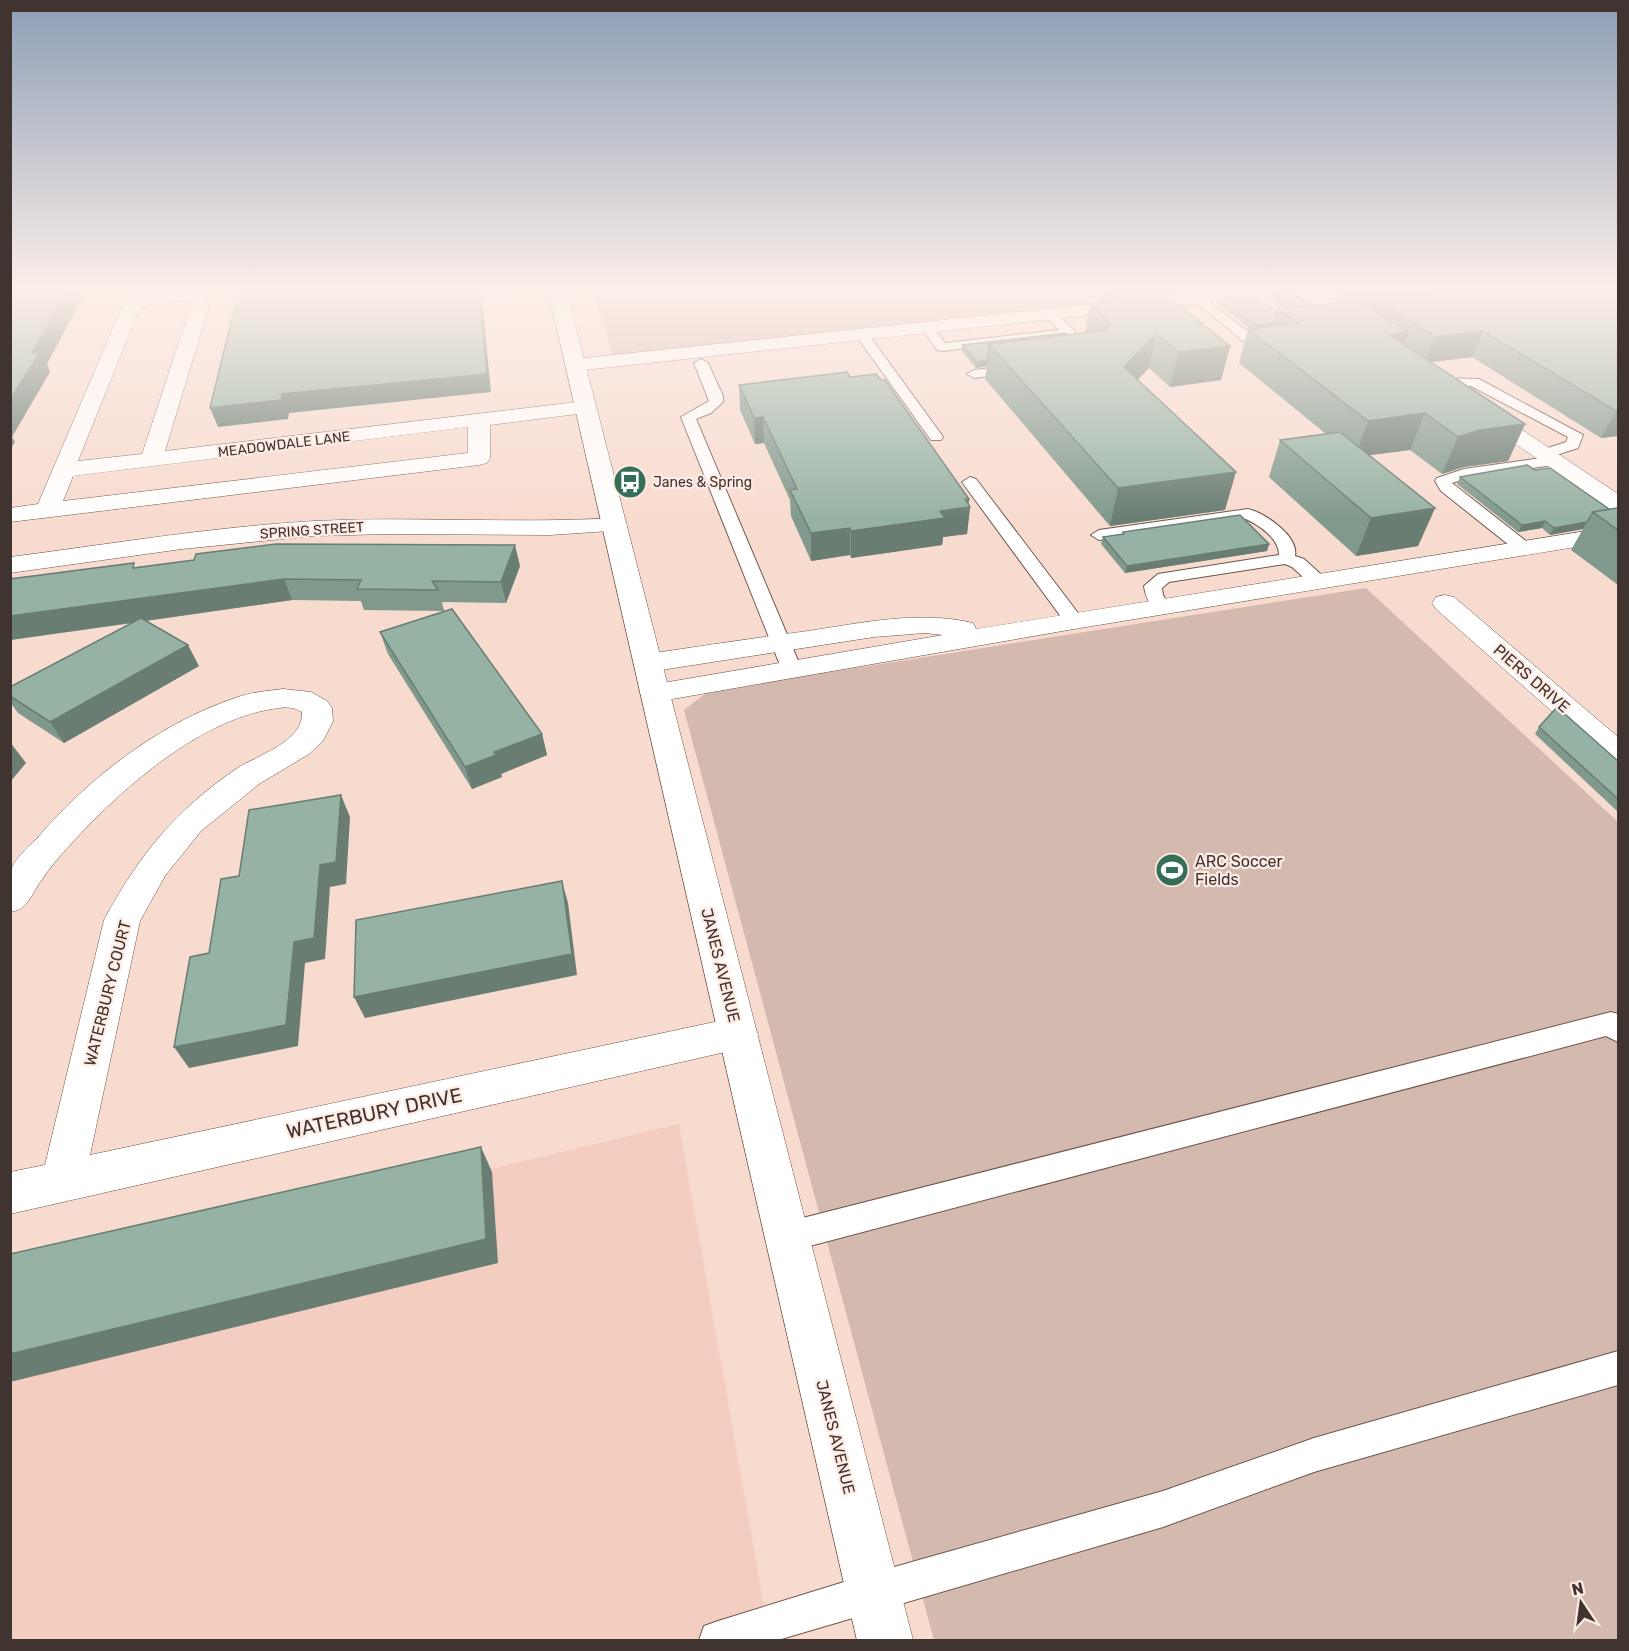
<svg xmlns="http://www.w3.org/2000/svg" width="1629" height="1651" font-family="Rubik,sans-serif">
<style>
.built{fill:#f3cdbf}
.green{fill:#d4b9af}
.lines{fill:none;stroke-linecap:round;stroke-linejoin:round}
.service-casing{stroke:#6e554b;stroke-width:2}
.minor-casing{stroke:#6e554b;stroke-width:1}
.tertiary-casing{stroke:#6e554b;stroke-width:1}
.service{fill:#fff;fill-rule:evenodd}
.minor{fill:#fff;fill-rule:evenodd}
.tertiary{fill:#fff;fill-rule:evenodd}
.wall{fill:#81998d}
.shaded-wall{fill:#697d73}
.building{fill:#96b2a4;stroke:#697d73;stroke-width:1.5}
.labels{text-anchor:middle;stroke-width:4.5;stroke-linejoin:round;paint-order:stroke}
.far-street-label{font-size:14px;fill:#403430;stroke:#fdebe4}
.far-poi-label{font-size:14px;fill:#403430;stroke:#fdebe4;text-anchor:start}
.street-label{font-size:16px;fill:#403430;stroke:#fdebe4}
.poi-label{font-size:16px;fill:#403430;stroke:#fdebe4;text-anchor:start}
.near-street-label{font-size:20px;fill:#403430;stroke:#fdebe4}
</style>
<rect width="100%" height="100%" fill="#f8dbcf"/>
<path class="built" d="M679 1124 770 1640H11L10 1283Z"/>
<path class="green" d="M593 289H1243L613 355Z
M1366 588 1618 822V1640H934L684 710 709 691Z"/>
<g class="lines">
<g class="service-casing">
<path id="service" d="M552 289H589L583 293 557 295 553 294Z
M1246 289H1254L1307 328 1305 331H1297L1246 295Z
M1197 293 1251 334 1275 331 1281 335 1275 339 1243 341 1193 300 1191 297Z
M1049 309 1053 310 1074 330 1075 333 1074 336 942 351 937 350 921 327 923 324H931L945 343 1059 330 1043 313Z
M861 330 866 331 941 434 943 437 941 440H931L855 334Z
M701 359 708 363 723 396V402L711 413 696 419 802 670 799 674H785L782 670 681 417 709 401 694 363Z
M1016 365 1023 369 1021 372 974 378 967 374 974 370Z
M1437 378 1479 379 1583 435 1578 448 1550 457 1559 458 1562 461 1559 464 1467 478 1452 483 1531 545 1534 549 1531 553H1519L1441 491 1435 481 1437 478 1464 469 1542 458 1536 454 1539 451 1566 442 1568 437 1471 386 1432 385 1430 382 1432 379Z
M970 477 976 479 1081 617 1083 621 1081 625H1067L962 482Z
M1248 509C1265 513 1299 536 1295 556L1304 559 1325 578 1328 582 1325 586H1313L1292 567 1285 564 1169 582 1162 588 1163 595 1170 607 1167 611H1155C1149 603 1145 596 1144 586L1158 574 1279 555C1279 538 1260 526 1246 519L1099 540 1091 535 1099 530Z
M1611 1012 1618 1014V1042L1606 1036 787 1252 776 1248 772 1237 776 1226 787 1222Z
M1618 1351V1385L1314 1472 1163 1527 778 1640H699L704 1626 718 1621 873 1573 1163 1491 1314 1438Z"/>
</g>
<g class="minor-casing">
<path id="minor" d="M1236 289 1305 290 1336 306 1368 330 1366 334H1352L1303 302 1275 295 575 371 568 369 565 365 568 361 575 359Z
M163 291H182L204 294 209 306 165 451 585 401 592 403 595 407 592 411 585 413 490 425V458L487 463 479 465 10 522V508L38 504 122 307 139 296ZM182 301 190 302 191 306 142 454 78 461 139 310 154 303ZM468 427V453L63 501 73 476Z
M1482 406 1489 408 1618 494V511L1610 509 1475 416 1471 412 1475 408Z
M615 518 624 520 627 525 624 530 550 535 388 534 312 536 182 549 10 573V557C111 544 212 527 314 521 414 516 515 524 615 518Z
M1618 526V540L1074 629 655 702 645 700 640 693 645 686 943 635 925 633 874 637 648 672 638 669 634 663 638 657 648 654C701 646 755 638 808 631 862 623 919 610 973 623L976 629Z
M1445 595 1454 597 1618 737V763L1607 760 1436 609 1432 603 1436 597Z
M283 689 311 692 327 701 332 708 333 721 323 741 309 754 259 784 201 831 165 876 140 921 90 1155 738 1017 752 1022 758 1034 752 1046 10 1214V1172L45 1165 104 920C139 855 175 811 236 769 257 755 304 742 302 712 293 706 283 707 272 709 197 721 119 791 70 845 60 856 49 868 41 881 35 889 30 901 23 907 20 910 14 911 10 912 10 900 7 882 11 871 14 858 31 845 40 835 91 776 163 721 238 697 252 692 268 691 283 689Z"/>
</g>
<g class="tertiary-casing">
<path id="tertiary" d="M548 289H566L913 1640H857Z"/>
</g>
<use href="#service" class="service"/>
<use href="#minor" class="minor"/>
<use href="#tertiary" class="tertiary"/>
</g>
<path class="wall" d="M1103 289H1159L1230 346 1221 380 1170 387 1149 368 1137 380 1225 510 1110 526 985 379 987 366 976 368 962 351V345L1085 333 1090 304 1100 303Z
M1340 289H1618V436L1601 438 1472 357 1431 362 1525 424 1508 461 1464 467 1442 474 1410 450 1369 455 1435 508 1418 546 1356 556 1269 477 1280 440 1326 434 1239 363 1248 329H1250L1218 304 1219 298 1277 312 1278 309 1285 308 1272 299 1273 293 1303 300 1316 305 1335 303Z
M850 377 969 499V505L970 507 967 534 943 537 942 545 851 558 850 555 811 561 791 516 790 500 764 443 755 444 740 410 739 385Z
M1535 470 1609 509 1618 508V585L1571 550 1583 529 1550 535 1542 528 1518 532 1457 484 1460 477Z
M1123 532 1269 544 1267 551 1125 573 1101 544 1103 537 1122 534Z
M520 566 506 603 442 602 444 611 364 610 361 601 292 600 146 621 199 666 64 743 18 713 10 702V687L133 623 10 640V579L137 568Z
M380 632 542 734 547 755 501 774 502 777 472 789 388 654Z
M1539 727 1618 761V812L1535 734Z"/>
<path class="shaded-wall" d="M68 289H87L47 364 50 372 12 437 15 442 10 450V400L32 353Z
M479 289H481L491 392 289 413 288 419 218 427 210 408Z
M1274 323 1272 329 1254 331 1256 325Z
M1483 331 1472 357 1424 363 1435 337Z
M1408 332 1395 366 1390 335Z
M1156 334 1149 368 1116 402 1124 367Z
M1230 346 1221 380 1170 387 1178 352Z
M988 360 987 366 976 368 977 362Z
M1618 410V436L1601 438 1616 411Z
M1425 413 1410 450 1355 457 1368 421Z
M763 417 764 443 755 444 754 418Z
M1525 424 1508 461 1464 467 1442 474 1458 437 1480 430Z
M1236 472 1225 510 1110 526 1118 488Z
M965 499H969L968 507H970L967 534 943 537 942 545 851 558V531L940 511Z
M1435 508 1418 546 1356 556 1371 518Z
M1545 521 1542 528 1518 532 1522 525Z
M1587 522 1583 529 1550 535 1554 528Z
M850 528V555L811 561V533Z
M1269 544 1267 551 1125 573 1127 566Z
M515 545 520 566 506 603 501 582Z
M284 579 292 600 10 640V616Z
M188 645 199 666 64 743 50 722Z
M542 734 547 755 501 774 502 777 472 789 465 767 494 752Z
M10 742 26 763 10 782Z
M341 795 350 817 346 884 330 887 325 959 305 963 298 1046 189 1068 174 1047 294 942 320 865Z
M562 881 568 903 577 975 365 1018 354 997Z
M481 1147 492 1172 498 1263 10 1382V1354Z"/>
<path class="building" d="M10 289H68L32 353 40 352 10 400Z
M239 289H479L487 374 282 394 281 400 210 408Z
M1105 289H1159L1230 346 1178 352 1156 334 1124 367 1236 472 1118 488 989 344 1107 330 1110 324 1090 304 1119 301Z
M1493 289H1618V410L1616 411 1483 331 1435 337 1375 299Z
M1288 291 1303 300H1308L1316 305 1295 307 1273 293Z
M1252 295 1277 312 1274 323 1256 325 1219 298Z
M1359 301 1408 332 1390 335 1394 338 1525 424 1480 430 1458 437 1425 413 1368 421 1248 329 1298 323 1278 309Z
M1066 333 1068 335 989 344 988 360 977 362 962 345Z
M847 372 850 377 876 374 881 380H885L969 499H965L970 507 940 511 945 518 851 531 850 528 811 533 790 490 797 489 763 417 754 418 739 385Z
M1340 432 1435 508 1371 518 1280 440Z
M1527 465 1535 470 1550 468 1609 509 1593 512 1587 522 1554 528 1545 521 1522 525 1460 477Z
M1618 508V530L1593 512Z
M1240 515 1269 544 1127 566 1103 537 1124 534 1123 532Z
M276 544 515 545 501 582 432 581 438 590 357 589 361 580 284 579 10 616V579L134 563 133 568 194 560 196 554Z
M452 609 542 734 494 752 496 755 465 767 380 632Z
M141 618 188 645 50 722 10 696V687Z
M1557 707 1618 761V799L1539 727Z
M341 795 336 862 320 865 314 938 294 942 286 1025 174 1047 190 957 209 953 221 879 239 876 249 810Z
M562 881 572 954 354 997 356 920Z
M481 1147 486 1239 10 1354V1254Z"/>
<linearGradient id="sky" x2="0" y2="1"><stop stop-color="#8d9db6"/><stop offset="0.56" stop-color="#fcefe9"/><stop offset="1" stop-color="#fcefe9" stop-opacity="0"/></linearGradient>
<rect width="1629" height="520" fill="url(#sky)"/>
<defs>
<g id="bus-disc" transform="scale(1.725)"><circle r="9.5" fill="#366f57" stroke="#fdebe4"/><path d="M-5-6H5V4H4V6H2V4H-2V6H-4V4H-5ZM-3.5-4V0h7V-4ZM-3.5 1.2v1.5H-2V1.2ZM2 1.2v1.5H3.5V1.2Z" fill="#fff"/></g>
<g id="stadium-disc" transform="scale(1.725)"><circle r="9.5" fill="#366f57" stroke="#fdebe4"/><path d="M0-5a6.5 5 0 1 0 0 10a6.5 5 0 1 0 0-10ZM-3.5-1.8h7v3.6h-7Z" fill="#fff"/></g>
</defs>
<g fill-rule="evenodd">
<use href="#bus-disc" x="630" y="482"/>
<use href="#stadium-disc" x="1172" y="870"/>
</g>
<g class="labels">
<g class="far-street-label">
<text transform="translate(284 444) rotate(-7)" y="5">MEADOWDALE LANE</text>
<text transform="translate(312 530) rotate(-4)" y="5">SPRING STREET</text>
</g>
<g class="far-poi-label">
<text x="653" y="487">Janes &amp; Spring</text>
</g>
<g class="street-label">
<text transform="translate(1532 678) rotate(41)" y="6">PIERS DRIVE</text>
<text transform="translate(721 965) rotate(76)" y="6">JANES AVENUE</text>
<text transform="translate(107 993) rotate(-76)" y="6">WATERBURY COURT</text>
<text transform="translate(836 1437) rotate(76)" y="6">JANES AVENUE</text>
</g>
<g class="poi-label">
<text x="1195" y="867">ARC Soccer<tspan x="1195" dy="18">Fields</tspan></text>
</g>
<g class="near-street-label">
<text transform="translate(374 1113) rotate(-12)" y="7">WATERBURY DRIVE</text>
</g>
</g>
<rect width="1629" height="1651" fill="none" stroke="#403430" stroke-width="24"/>
<g transform="translate(1581 1603) rotate(347)" stroke="#fdebe4" stroke-width="4.5" paint-order="stroke">
<path d="M0-4.5L10 22L0 15L-10 22Z" fill="#403430"/>
<text y="-9" font-size="16" font-weight="bold" text-anchor="middle" fill="#403430">N</text>
</g>
</svg>
